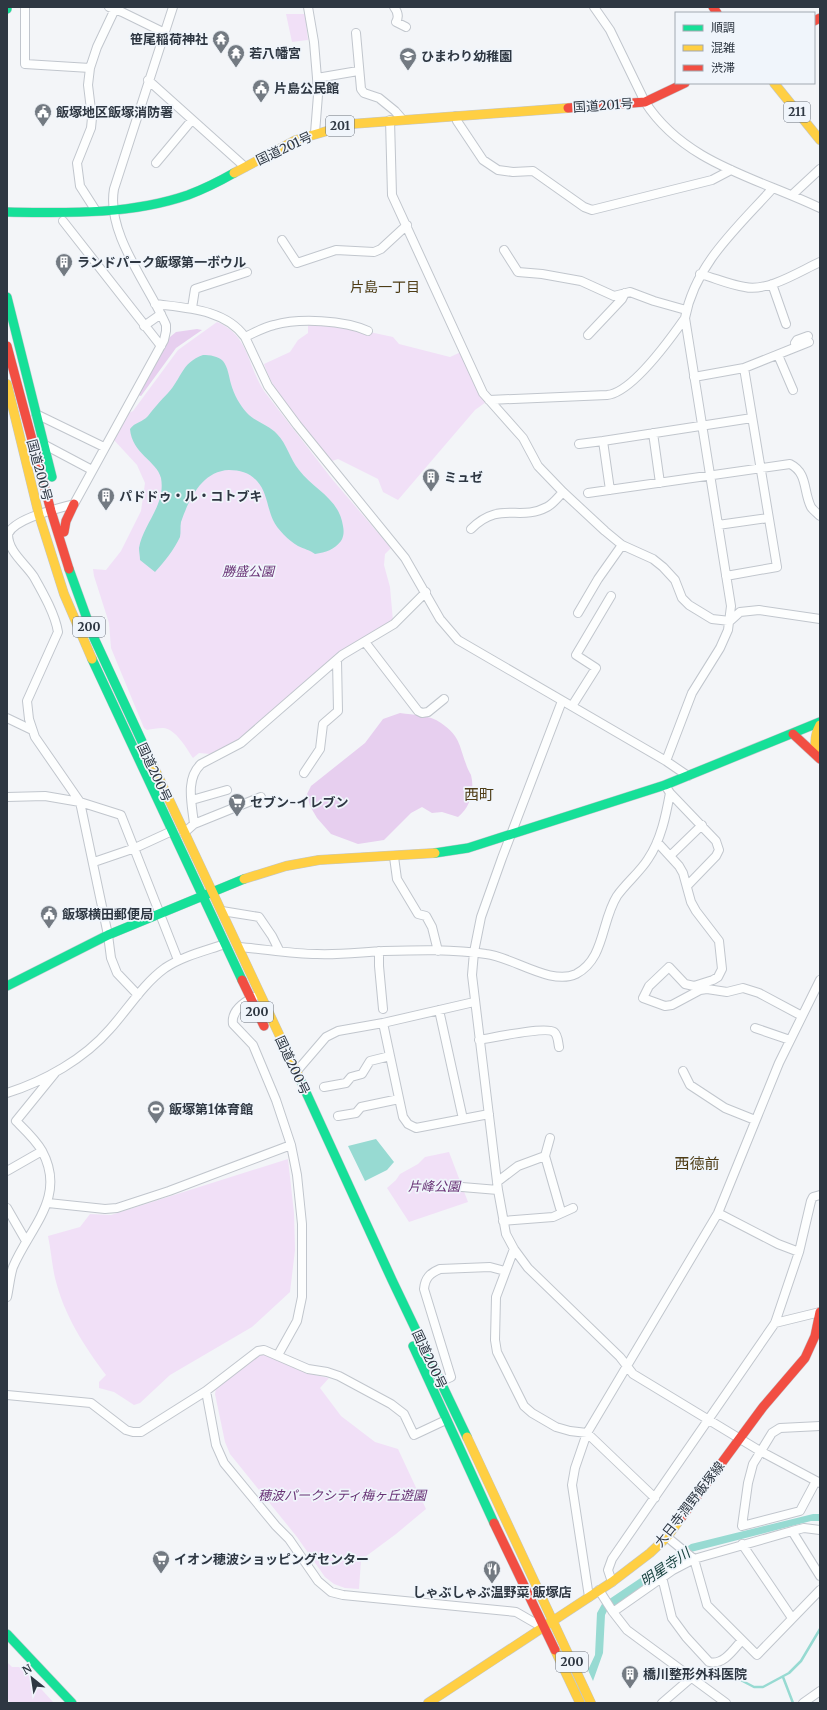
<svg xmlns="http://www.w3.org/2000/svg" width="827" height="1710" font-family="Merriweather,'Noto Sans JP',serif">
<style>
.green{fill:#f1e0f7}
.forest{fill:#e7cfef}
.water{fill:#97dad2}
.lines{fill:none;stroke-linecap:round;stroke-linejoin:round}
.stream{stroke:#97dad2;stroke-width:2.5}
.street-casing{stroke:#c1c6cd;stroke-width:10}
.fast-casing{stroke:#c1c6cd;stroke-width:10}
.slow-casing{stroke:#c1c6cd;stroke-width:10}
.jam-casing{stroke:#c1c6cd;stroke-width:10}
.street{stroke:#fdfefe;stroke-width:8}
.fast{stroke:#16e098;stroke-width:9}
.slow{stroke:#ffcf43;stroke-width:9}
.jam{stroke:#f24e42;stroke-width:9}
.labels{text-anchor:middle;stroke-width:3.5;stroke-linejoin:round;paint-order:stroke}
.shield{fill:#f0f5fb;stroke:#68707a;stroke-width:1}
.shield-label{font-size:12px;font-weight:bold;fill:#2e3742}
.poi-label{font-size:13px;font-weight:bold;fill:#2e3742;stroke:#f0f5fb;text-anchor:start}
.street-label{font-size:13px;fill:#2e3742;stroke:#f0f5fb}
.park-label{font-size:13px;font-style:italic;fill:#683275;stroke:#f0f5fb}
.neighbourhood-label{font-size:14px;fill:#4e3c15;stroke:#f0f5fb}
.water-label{font-size:14px;font-style:italic;fill:#123e3a;stroke:#f0f5fb}
.quarter-label{font-size:15px;fill:#4e3c15;stroke:#f0f5fb}
</style>
<rect width="100%" height="100%" fill="#f3f5f8"/>
<path class="green" d="M286 14H305L308 40 292 42Z
M217 322C249 335 247 365 264 391L332 479 391 548 385 554 384 565 390 587 393 621 341 653 285 699 243 738 210 754 199 753 193 758C187 749 175 728 163 728 157 728 152 729 147 730L144 728 111 648 109 623 94 576 93 569 106 570 121 551 141 511 145 483 137 465 113 439 127 414 133 411 178 350Z
M308 323 351 328 393 337 399 344 450 357 461 352 486 402 475 410 398 500 383 492 378 479 338 459 329 462C307 432 276 400 264 364L290 352 298 340 308 333Z
M449 1152 468 1202 409 1222 387 1188 396 1180 400 1174 418 1164 425 1157Z
M288 1159 294 1213 295 1250 290 1292 252 1327 170 1375 140 1403 134 1405 114 1392 99 1388V1382L106 1375C84 1346 64 1315 55 1278 52 1265 51 1250 48 1236L80 1227 90 1214 111 1215Z
M263 1354 306 1373 329 1378 320 1388 341 1416 375 1442 398 1449 426 1509 396 1534 361 1560 359 1589 345 1588 334 1584 325 1577 297 1537 230 1454 225 1442 215 1394 216 1388 258 1355Z
M7 1662 12 1667H21L54 1703H11L7 1698Z"/>
<path class="forest" d="M197 329 202 330 176 348 141 396 138 395 170 337 176 332Z
M400 713C414 715 430 715 441 723 460 736 459 745 466 764 467 768 469 771 471 775 475 790 470 808 458 817L442 812 432 813 422 807 411 813 384 840 358 844 331 834 317 818 310 806 307 794 311 786 365 743 383 719Z"/>
<path class="water" d="M203 355C210 355 218 356 223 361 228 367 229 377 231 384 234 395 240 405 247 413 255 422 269 425 277 434 287 444 290 459 299 470 314 490 339 498 343 526 344 531 344 536 341 541 334 550 326 552 315 554 310 550 304 549 298 546 289 541 277 529 273 520 267 507 267 492 257 481 250 473 240 470 229 470 202 471 189 499 181 522 180 527 181 532 180 537 174 550 164 562 155 572L140 560C140 556 139 552 139 548 143 524 166 505 161 478 157 461 132 454 130 429 135 422 143 422 148 416 155 407 160 401 168 393 182 378 181 363 203 355Z
M376 1139 394 1162 387 1170 365 1181 348 1146Z
M813 1514H820V1521H811L691 1552 607 1611 605 1615 603 1653 593 1681 588 1670 595 1655 597 1613 602 1604 691 1544Z"/>
<g class="lines">
<path class="stream" d="M716 1667 754 1687H763L789 1673 801 1661 820 1629
M783 1677 793 1703"/>
<g class="street-casing">
<path id="street" d="M25 7V64L90 68 88 85 92 118 91 128 77 163 80 186 96 211
M109 7 122 12 165 33
M308 7 314 42 317 78 318 95 315 133
M394 7C398 12 399 17 396 22L406 27
M594 7 610 30 645 102C685 164 758 178 820 208
M356 33 361 89 364 93 379 98 395 111 402 119
M90 68 97 47 115 9
M317 78 358 71
M148 80 245 167
M456 116 457 121 483 160 498 170 513 172 533 171 584 207 592 210 712 180 731 170
M390 120 392 195 483 393 523 438 538 466 563 492 605 531 622 545 653 559 663 567 675 580 682 598 689 605 712 619 730 621 740 612 759 610 820 619
M156 163 192 120
M792 195 820 169
M63 221 161 346
M282 240 297 263 336 250 374 252 381 249 407 225
M504 250 518 272 542 274 581 281 614 296 630 292 654 301 686 310
M700 274C715 278 730 285 745 287 768 292 800 271 820 262
M772 284 786 324
M155 304C186 308 225 309 245 337L268 386 297 425 405 558 440 619 458 640 666 761 688 776
M192 308 195 289 247 272
M144 326 161 314
M588 335 622 299 625 293
M245 337C254 333 264 327 274 325 299 318 344 320 368 331
M795 343 797 340 808 336
M778 355 793 390
M744 368 809 342
M694 377 744 368 777 567 726 576
M489 400 607 395C632 393 671 338 685 318
M36 414 104 447
M653 433 660 483
M43 444 92 470
M579 444 603 441
M610 490 603 441 752 418
M588 493 790 464C808 473 803 491 811 507 813 510 817 513 820 516
M718 525 768 518
M471 529C500 500 519 522 547 507 553 504 558 497 563 492
M578 613 598 579 622 545
M365 642 418 711 422 713 428 712 444 699
M562 701 502 858 481 917 474 952 472 975 498 1190 506 1234 514 1249 528 1268 620 1357 633 1374 760 1451 820 1483
M572 706 596 668 576 655 611 596
M7 718 32 730
M666 761 692 693 720 648 728 630 731 606 685 318C695 264 738 227 773 188
M304 773 320 749 323 724 338 711 337 660
M670 793 716 841 719 850 716 856 687 886
M7 797 45 796 80 802 121 815 178 960
M192 800 227 790
M194 824 261 797
M184 833 194 824C192 804 185 779 201 764L241 743 342 655 394 624 426 592
M657 842 679 866 683 873 691 902 696 911 719 941 722 969 718 977 713 980 694 986 685 984 669 967 649 986 643 998 665 1006 672 1005 700 990 707 989 727 992 743 988 759 993 802 1016
M670 856 702 825
M394 857 397 879 418 914 426 916 432 927 438 951
M94 862 135 848 172 831
M222 911 259 917 272 936 279 950
M239 947C265 949 291 954 317 954 339 955 362 952 384 951 418 950 453 949 486 954 513 957 551 986 576 974 605 959 601 921 617 896 626 883 640 872 648 859 661 840 666 815 670 793L665 785
M379 951V966L383 1009
M138 995 117 973 111 958 108 935 80 802 35 737 29 719 27 701 58 632C55 614 43 593 34 577 25 563 8 552 8 534 15 518 57 509 74 504L164 340 166 331V325C149 285 106 234 114 189L173 7
M254 997C244 1002 231 1011 233 1024L253 1045 276 1100 291 1145 297 1175 302 1224V1297L297 1321 278 1355
M439 1010 463 1119
M383 1023 474 1002
M755 1028 790 1040
M479 1040C491 1038 546 1026 554 1032 558 1035 558 1042 559 1047
M683 1071 690 1085 725 1108 755 1120
M296 1072 326 1037 338 1031 383 1023 403 1117 408 1124 416 1128 489 1114
M324 1087 346 1083 351 1077 362 1074 370 1061 390 1056
M7 1093C45 1081 84 1059 110 1029 128 1009 143 984 165 968 183 956 205 951 225 944
M338 1116 356 1113 361 1107 399 1099
M545 1156 550 1138
M7 1171 42 1151
M497 1182 518 1166 545 1156 560 1208
M462 1187 498 1190
M48 1203 105 1209 117 1208 169 1191 291 1145
M7 1208 26 1241
M718 1213 778 1244 799 1252
M503 1221 553 1217 573 1208
M514 1249 496 1297 495 1340 497 1352 524 1406 532 1413 556 1427 570 1431 587 1433 655 1498
M7 1297C9 1288 10 1276 13 1267 30 1227 67 1197 42 1151 36 1140 25 1130 16 1121L55 1073
M775 1323 820 1312
M440 1382 451 1377 424 1289C425 1278 430 1273 440 1269L490 1267 505 1271
M206 1391 216 1445 224 1463 276 1526 289 1539 318 1581 331 1592 343 1595 507 1611 516 1612 542 1627
M7 1395 91 1403 126 1430 133 1432H141L206 1391 258 1351 264 1350 308 1369 327 1372 339 1376 391 1404 404 1414 414 1435 446 1420
M816 1481 800 1511 742 1526 748 1483 753 1464 772 1433 780 1428 820 1426
M792 1531 820 1576
M667 1537 694 1559 707 1605 757 1655 820 1590
M742 1544 792 1618
M662 1577 672 1618 686 1637 709 1662C723 1666 734 1649 742 1640
M612 1582 608 1570 612 1559 775 1323 799 1252 811 1201 813 1197 820 1195
M599 1590 613 1612 627 1630 726 1703
M589 1597 572 1485 575 1468 587 1433 718 1213 779 1063 820 980
M613 1612 673 1570 694 1559 792 1531 804 1528 820 1530
M662 1703 691 1678
M803 1703 820 1691"/>
</g>
<g class="fast-casing">
<path id="fast" d="M7 7V9
M7 212C67 213 130 215 188 195 204 189 220 181 234 173
M7 297 52 477
M69 569 94 638 151 761
M92 659 242 980
M435 853 468 848 665 785 820 722
M7 986 108 935 244 879
M299 1077 392 1280 467 1437
M413 1346 494 1523
M7 1634 72 1703"/>
</g>
<g class="slow-casing">
<path id="slow" d="M774 83 820 140
M234 173 296 140 351 124 568 108
M7 384 39 515 64 594 92 659
M818 757C814 746 814 736 820 725
M151 761 299 1077
M244 879 286 866 319 860 435 853
M467 1437 591 1703
M555 1650 580 1703
M428 1703 612 1582 650 1553 667 1537 681 1518"/>
</g>
<g class="jam-casing">
<path id="jam" d="M713 7 717 13
M814 21 820 18
M568 108 645 102 685 83
M7 346 51 511 69 569
M64 532 66 521 74 504
M793 734 820 759
M242 980 264 1026
M681 1518 763 1407 805 1358 815 1336 820 1312
M494 1523 555 1650"/>
</g>
<use href="#street" class="street"/>
<use href="#fast" class="fast"/>
<use href="#slow" class="slow"/>
<use href="#jam" class="jam"/>
</g>
<defs>
<g id="temple-pin" transform="scale(0.9)"><path d="M0 17L-7.5 6A9.5 9.5 0 1 1 7.5 6Z" fill="#737a82" stroke="#f0f5fb"/><path d="M0-6L5-2H3V0L6.5 2.5H4V6H1.5V3h-3V6H-4V2.5H-6.5L-3 0V-2H-5Z" fill="#fff"/></g>
<g id="school-pin" transform="scale(0.9)"><path d="M0 17L-7.5 6A9.5 9.5 0 1 1 7.5 6Z" fill="#737a82" stroke="#f0f5fb"/><path d="M0-5L7-2L0 1L-7-2ZM-4 1L0 2.5L4 1V4Q0 6-4 4Z" fill="#fff"/></g>
<g id="civic-pin" transform="scale(0.9)"><path d="M0 17L-7.5 6A9.5 9.5 0 1 1 7.5 6Z" fill="#737a82" stroke="#f0f5fb"/><path d="M-.6-6.5H3V-4.5H.6V-3L4-1V1h2V6H-6V1h2V-1L-.6-3ZM-1.2 2.5V6h2.4V2.5Z" fill="#fff"/></g>
<g id="building-pin" transform="scale(0.9)"><path d="M0 17L-7.5 6A9.5 9.5 0 1 1 7.5 6Z" fill="#737a82" stroke="#f0f5fb"/><path d="M-4-6H4V6H1V3H-1V6H-4ZM-2.5-4.3h1.7v1.8h-1.7ZM.8-4.3h1.7v1.8H.8ZM-2.5-1h1.7V.8h-1.7ZM.8-1h1.7V.8H.8Z" fill="#fff"/></g>
<g id="supermarket-pin" transform="scale(0.9)"><path d="M0 17L-7.5 6A9.5 9.5 0 1 1 7.5 6Z" fill="#737a82" stroke="#f0f5fb"/><path d="M-6-5.5h2.5l.6 2H6L4.5 2H-2.5L-4.4-4H-6ZM-1.5 3.2a1.3 1.3 0 1 0 .1 0ZM3 3.2a1.3 1.3 0 1 0 .1 0Z" fill="#fff"/></g>
<g id="stadium-pin" transform="scale(0.9)"><path d="M0 17L-7.5 6A9.5 9.5 0 1 1 7.5 6Z" fill="#737a82" stroke="#f0f5fb"/><path d="M0-5a6.5 5 0 1 0 0 10a6.5 5 0 1 0 0-10ZM-3.5-1.8h7v3.6h-7Z" fill="#fff"/></g>
<g id="restaurant-pin" transform="scale(0.9)"><path d="M0 17L-7.5 6A9.5 9.5 0 1 1 7.5 6Z" fill="#737a82" stroke="#f0f5fb"/><path d="M-5-6h1v4h1v-4h1v4h1v-4h1v5L-1.5 .5V6h-2V.5L-5-1ZM5-6V6H3V1.5H1.5Q1.5-4 5-6Z" fill="#fff"/></g>
</defs>
<g fill-rule="evenodd">
<use href="#temple-pin" x="221" y="39"/>
<use href="#temple-pin" x="236" y="53"/>
<use href="#school-pin" x="408" y="56"/>
<use href="#civic-pin" x="261" y="88"/>
<use href="#civic-pin" x="43" y="112"/>
<use href="#building-pin" x="64" y="262"/>
<use href="#building-pin" x="431" y="477"/>
<use href="#building-pin" x="106" y="496"/>
<use href="#supermarket-pin" x="237" y="802"/>
<use href="#civic-pin" x="49" y="914"/>
<use href="#stadium-pin" x="156" y="1109"/>
<use href="#supermarket-pin" x="161" y="1559"/>
<use href="#restaurant-pin" x="492" y="1569"/>
<use href="#building-pin" x="630" y="1674"/>
</g>
<g class="labels">
<g class="shield">
<rect x="784" y="102" width="26" height="20" rx="3"/>
<rect x="326" y="116" width="28" height="20" rx="3"/>
<rect x="73" y="617" width="32" height="20" rx="3"/>
<rect x="241" y="1002" width="32" height="20" rx="3"/>
<rect x="556" y="1652" width="32" height="20" rx="3"/>
</g>
<g class="shield-label">
<text x="797" y="116">211</text>
<text x="340" y="130">201</text>
<text x="89" y="631">200</text>
<text x="257" y="1016">200</text>
<text x="572" y="1666">200</text>
</g>
<g class="poi-label">
<text x="208" y="44" text-anchor="end">笹尾稲荷神社</text>
<text x="249" y="58">若八幡宮</text>
<text x="421" y="61">ひまわり幼稚園</text>
<text x="274" y="93">片島公民館</text>
<text x="56" y="117">飯塚地区飯塚消防署</text>
<text x="77" y="267">ランドパーク飯塚第一ボウル</text>
<text x="444" y="482">ミュゼ</text>
<text x="119" y="501">パドドゥ・ル・コトブキ</text>
<text x="250" y="807">セブン-イレブン</text>
<text x="62" y="919">飯塚横田郵便局</text>
<text x="169" y="1114">飯塚第1体育館</text>
<text x="174" y="1564">イオン穂波ショッピングセンター</text>
<text x="492" y="1597" text-anchor="middle">しゃぶしゃぶ温野菜 飯塚店</text>
<text x="643" y="1679">橋川整形外科医院</text>
</g>
<g class="street-label">
<text transform="translate(603 105) rotate(-4)" y="5">国道201号</text>
<text transform="translate(284 148) rotate(-25)" y="5">国道201号</text>
<text transform="translate(40 470) rotate(75)" y="5">国道200号</text>
<text transform="translate(155 772) rotate(65)" y="5">国道200号</text>
<text transform="translate(293 1065) rotate(65)" y="5">国道200号</text>
<text transform="translate(430 1359) rotate(65)" y="5">国道200号</text>
<text transform="translate(689 1504) rotate(-52)" y="5">大日寺潤野飯塚線</text>
</g>
<g class="park-label">
<text x="248" y="576">勝盛公園</text>
<text x="434" y="1191">片峰公園</text>
<text x="342" y="1500">穂波パークシティ梅ヶ丘遊園</text>
</g>
<g class="neighbourhood-label">
<text x="385" y="292">片島一丁目</text>
</g>
<g class="water-label">
<text transform="translate(665 1567) rotate(-34)" y="5">明星寺川</text>
</g>
<g class="quarter-label">
<text x="479" y="800">西町</text>
<text x="697" y="1169">西徳前</text>
</g>
</g>
<rect width="827" height="1710" fill="none" stroke="#2e3742" stroke-width="16"/>
<rect x="675" y="12" width="140" height="72" fill="#f0f5fb" stroke="#a2a9b1"/>
<rect x="683" y="25" width="20" height="6" fill="#16e098" stroke="#a2a9b1"/>
<text x="711" y="32" font-size="12" fill="#2e3742">順調</text>
<rect x="683" y="45" width="20" height="6" fill="#ffcf43" stroke="#a2a9b1"/>
<text x="711" y="52" font-size="12" fill="#2e3742">混雑</text>
<rect x="683" y="65" width="20" height="6" fill="#f24e42" stroke="#a2a9b1"/>
<text x="711" y="72" font-size="12" fill="#2e3742">渋滞</text>
<g transform="translate(32 1678) rotate(330)" stroke="#f0f5fb" stroke-width="3" paint-order="stroke">
<path d="M0-3L7 15L0 10L-7 15Z" fill="#2e3742"/>
<text y="-6" font-size="11" font-weight="bold" text-anchor="middle" fill="#2e3742">N</text>
</g>
</svg>
